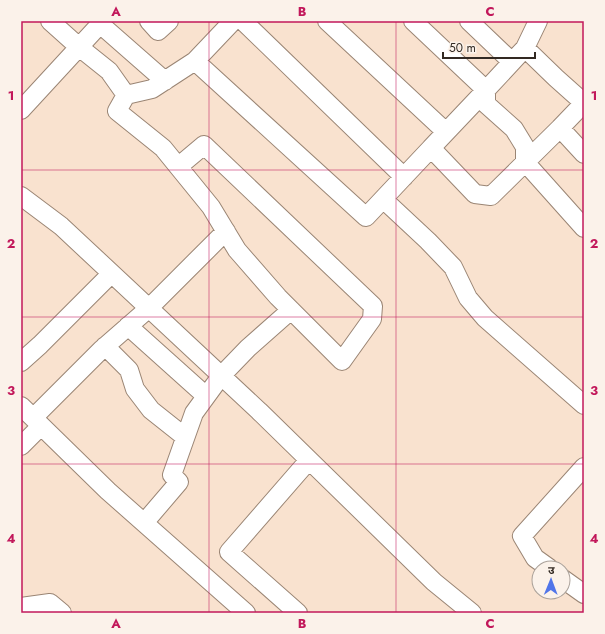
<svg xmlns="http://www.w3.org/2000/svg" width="605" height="634" font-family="Jost,'Noto Sans Devanagari',sans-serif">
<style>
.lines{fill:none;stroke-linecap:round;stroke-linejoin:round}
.minor-casing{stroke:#9a8574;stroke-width:20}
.minor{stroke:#fff;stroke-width:18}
.grid{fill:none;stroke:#c2185b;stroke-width:1;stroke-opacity:0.55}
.neatline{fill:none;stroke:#c2185b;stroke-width:1.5}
.grid-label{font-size:13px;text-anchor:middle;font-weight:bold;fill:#c2185b}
</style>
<rect width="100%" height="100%" fill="#f9e2cf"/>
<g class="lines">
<g class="minor-casing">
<path id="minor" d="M50 21 79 47 109 71 126 95 117 111 163 148 211 207 237 250 278 297 342 361 372 319 373 306 204 145 179 166
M149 21 158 31 169 21
M243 21 404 177
M327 21 446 132
M413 21 486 90 525 48 538 21
M469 21 512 62
M100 24 165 81
M525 48 556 78 584 103
M195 61 366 217 431 148
M486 90 431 148 475 194 491 196 560 128
M486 90V104L514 129 525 147V162L584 228
M126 95 152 89 195 61 233 21
M584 103 560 128 584 154
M21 110 103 21
M21 196 61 226 259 411 434 582 472 613
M383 199 428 241 453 267 468 298 485 318 584 405
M128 326 206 396
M105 346 129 370 135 389 151 410 185 437
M21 362 40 345 111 274
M21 406 108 491 246 613
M33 418 101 350 148 309 226 231
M21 446 41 426
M144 523 179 482 172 475 194 413 221 376 248 348 291 310
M549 568 535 558 522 536 584 467
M563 579 584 594
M21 607 50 603 62 613
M298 613 229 552 309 460"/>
</g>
<use href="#minor" class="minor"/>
</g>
<path class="grid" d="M209 21V613M396 21V613M21 170H584M21 317H584M21 464H584"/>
<rect width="605" height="634" fill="none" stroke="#fbf2ea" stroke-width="44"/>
<g transform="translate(551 580) rotate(1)"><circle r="19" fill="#fbf2ea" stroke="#aba29a"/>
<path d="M0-3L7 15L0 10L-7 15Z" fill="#5075e9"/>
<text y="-6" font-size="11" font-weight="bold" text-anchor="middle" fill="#322922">उ</text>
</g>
<path d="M443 52v6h92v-6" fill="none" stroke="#322922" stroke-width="2"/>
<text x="449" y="52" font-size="12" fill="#322922" stroke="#fbf2ea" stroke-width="3" paint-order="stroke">50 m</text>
<rect x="22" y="22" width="561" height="590" class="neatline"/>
<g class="grid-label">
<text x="116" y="16">A</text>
<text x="302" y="16">B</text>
<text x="490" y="16">C</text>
<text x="11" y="100">1</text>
<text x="594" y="100">1</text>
<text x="11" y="248">2</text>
<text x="594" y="248">2</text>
<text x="11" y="395">3</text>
<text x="594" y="395">3</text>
<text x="11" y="543">4</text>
<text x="594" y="543">4</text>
<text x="116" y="628">A</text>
<text x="302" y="628">B</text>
<text x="490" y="628">C</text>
</g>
</svg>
